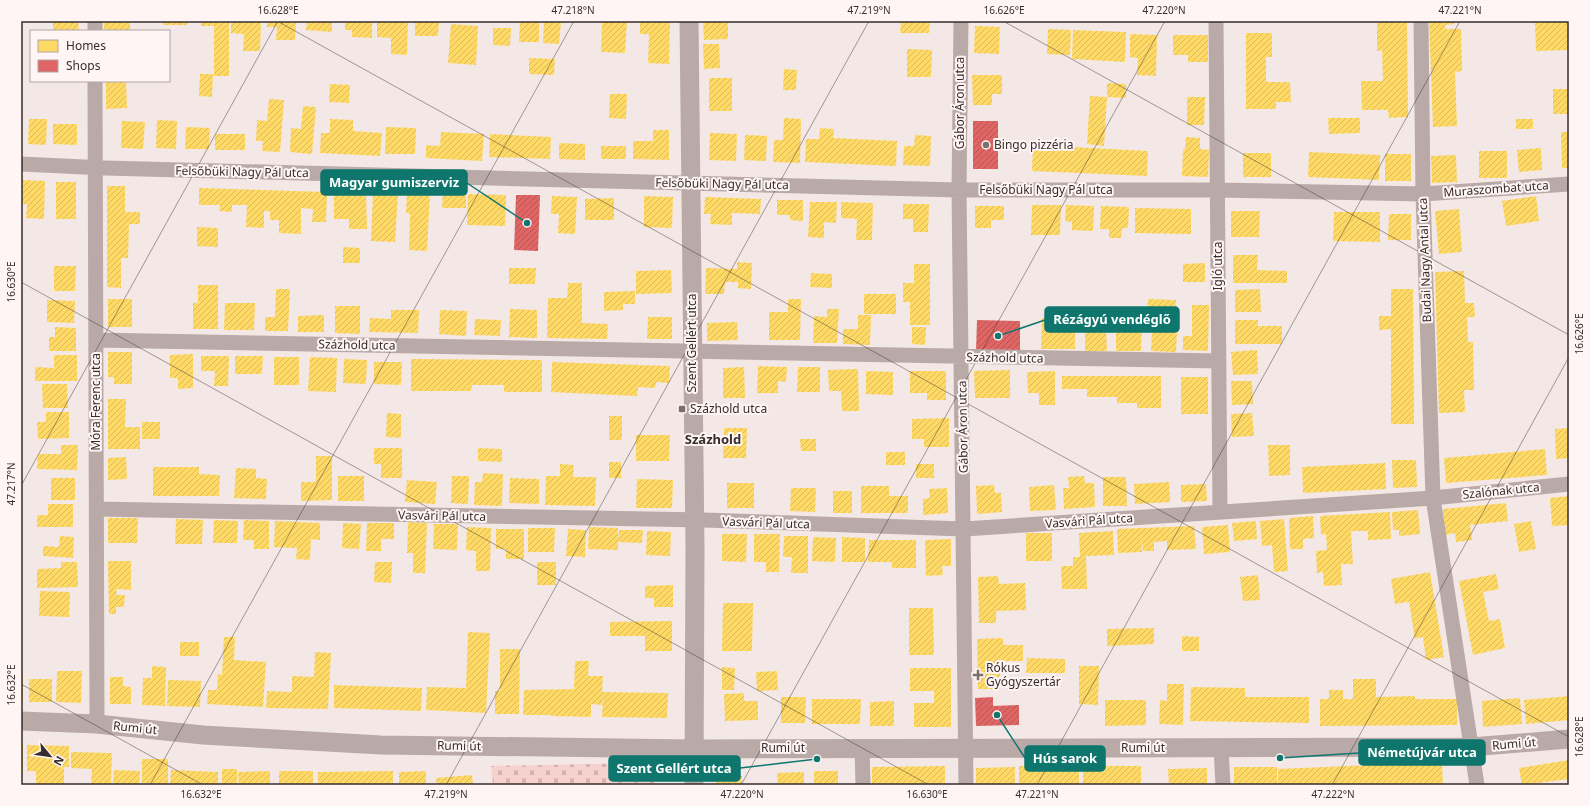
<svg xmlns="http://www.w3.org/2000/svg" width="1590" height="806" font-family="'Noto Sans',sans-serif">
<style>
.cemetery{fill:url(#cemetery-stones)}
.homes{fill:url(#homes-hatch)}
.shops{fill:url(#shops-hatch)}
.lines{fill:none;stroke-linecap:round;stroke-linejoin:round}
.minor{stroke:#b9aaa8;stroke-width:15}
.tertiary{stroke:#b9aaa8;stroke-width:19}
.ticks{fill:none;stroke:#362e2d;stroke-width:1;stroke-opacity:0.45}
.poi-dot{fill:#786f6e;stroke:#fef5f4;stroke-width:1.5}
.labels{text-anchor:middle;stroke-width:4;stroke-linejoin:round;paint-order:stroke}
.street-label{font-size:12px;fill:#362e2d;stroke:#fef5f4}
.poi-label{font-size:12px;fill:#362e2d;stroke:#fef5f4;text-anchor:start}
.neighbourhood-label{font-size:13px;font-weight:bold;fill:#362e2d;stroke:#fef5f4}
.leader{fill:none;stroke:#0f766e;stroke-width:1.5}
.callout-dot{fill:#0f766e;stroke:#fef5f4;stroke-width:1.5}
.callout{fill:#0f766e;stroke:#0f766e;stroke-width:1.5}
.callout-label{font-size:13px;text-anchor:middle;font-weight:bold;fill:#fff}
.neatline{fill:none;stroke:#362e2d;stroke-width:1.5}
.ticks-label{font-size:10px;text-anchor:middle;fill:#362e2d}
</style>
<defs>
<pattern id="cemetery-stones" width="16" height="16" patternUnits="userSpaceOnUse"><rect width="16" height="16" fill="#f6d1cd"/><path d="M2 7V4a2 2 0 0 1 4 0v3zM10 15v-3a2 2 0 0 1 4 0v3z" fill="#d4b4b0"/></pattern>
<pattern id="homes-hatch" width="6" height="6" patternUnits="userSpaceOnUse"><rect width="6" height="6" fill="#ffd966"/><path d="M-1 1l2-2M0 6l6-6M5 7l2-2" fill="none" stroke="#dbbb59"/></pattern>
<pattern id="shops-hatch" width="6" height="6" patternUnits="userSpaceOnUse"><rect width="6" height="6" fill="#e06666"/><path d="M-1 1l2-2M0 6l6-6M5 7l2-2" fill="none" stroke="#b65454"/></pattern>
</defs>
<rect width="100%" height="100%" fill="#f4e8e7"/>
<path class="cemetery" d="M637 763 650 776 656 785H493L491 766Z"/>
<path class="homes" d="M53 21H78L79 31H53Z
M104 21H130V31H104Z
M163 21H187V25H163Z
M201 21H229V76H214V26H201Z
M231 21H261L260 51H243L244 34 231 33Z
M267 21H296L295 40H276L277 27H267Z
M307 21H332V32L306 30Z
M345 21H372V38L352 37V30H345Z
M377 21H408L407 55 391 54V38L377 37Z
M415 21H439L438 36H415Z
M520 21H539V42H519Z
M544 21 561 22 559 44 543 43Z
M602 21H627L625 53 601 52Z
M640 21H670L669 64 648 63 649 34H640Z
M703 21H728V39L704 40Z
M901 21H930L929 33H900Z
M1377 21H1407L1408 117 1389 118 1388 110H1362L1361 81H1383L1382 50 1377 51Z
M1429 21H1454V24L1445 25V29H1461L1462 71 1455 72 1457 126 1433 127Z
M1569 21V50L1536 51 1535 22Z
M451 24 478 26 476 65 448 63Z
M975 26 1000 27 999 54 974 53Z
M493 28H511L510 46 493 45Z
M1048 29 1071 30 1070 55 1047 54Z
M1073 30 1126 32 1125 62 1072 59Z
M1246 33H1272V57H1266V82H1290L1291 102H1276V109H1246Z
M1130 34 1157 35 1156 76 1137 75 1138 58 1130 57Z
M1173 35H1208V62H1188V55H1173Z
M703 44H719L720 68 704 69Z
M907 49 932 50 931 77H907Z
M529 58 555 59 554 75 529 74Z
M784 69 797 70 796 90H783Z
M200 74H213L212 97 199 96Z
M972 75H1002V94H992V105H973Z
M709 78H732V111H709Z
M106 81H126L127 108 106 109Z
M1107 83 1126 84V98L1107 97 1104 146 1087 144 1090 96 1107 97Z
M330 84 350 85 349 103 329 102Z
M1553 89H1569V114H1553Z
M610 94H627L626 119 609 118Z
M1187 97H1205L1204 125H1187Z
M269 99 284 100 280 152 262 151 263 141H256L257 120 267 121Z
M303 106 316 107 312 154 290 152 291 128 301 129Z
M784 118 801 119 800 163 773 162 774 140H783Z
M1328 118H1360V133L1329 134Z
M29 119H47L46 145 28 144Z
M330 119 353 120V131L382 133 380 156 320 153 321 133H330Z
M1516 119H1533V129H1516Z
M157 120 177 121 176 149 156 148Z
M122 121 145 122 143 149 121 148Z
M53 124H77V145L53 144Z
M186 127 210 128 209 149H185Z
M386 127 416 128 415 154H385Z
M820 128 834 129 833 138 897 141 896 166 805 162 806 139H819Z
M653 130H669V160L633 159V141H653Z
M441 132 484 134 482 161 426 158V145L440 146Z
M1561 132H1569V168H1562Z
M710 133 737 134 736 161 709 160Z
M215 134H245V150H215Z
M490 134 551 137 550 159 489 157Z
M745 135 767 136 766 161 744 160Z
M915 135 931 136 930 166 903 165 904 146H914Z
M1186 137 1200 138V149L1209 150 1208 177 1182 176 1183 149H1185Z
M559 143 585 144V160L559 159Z
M1033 145 1148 151 1147 176 1032 171Z
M601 146H626V159H601Z
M1541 148 1542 170 1519 172 1517 150Z
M1479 151H1507V178H1479Z
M1309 152 1380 155 1379 180 1308 177Z
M1243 153H1271V177H1243Z
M1385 154H1411V181H1385Z
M1456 155 1457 182 1432 183 1431 156Z
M22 180 45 181 44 219 26 218 27 204H21Z
M56 182H76V219H56Z
M107 186H125V212H140V224H129L128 258H121V288L107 287Z
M199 188 327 192 326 222H312L313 209 301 208V234L279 233V220H270V211H264V228L246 227 247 205H232V212L219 211 220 205H199Z
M334 192H366L367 229H349V219H334Z
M373 192 398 193 395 242 371 241Z
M407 192 430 193 427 251 409 250 410 214 406 213Z
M443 192H466V208H442Z
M468 194 506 195 505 226 467 225Z
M552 196 577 197 575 234 558 233 559 214H551Z
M644 196 673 197 672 228 644 227Z
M1536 196 1539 221 1506 226 1502 201Z
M705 197 761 199 760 214 732 213V225L710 224 711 214H704Z
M614 198V220H585V199Z
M777 200H803V221L790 220V215H777Z
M810 202H837L836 223 824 222V238L808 237Z
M841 202 873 203 872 240H856L857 219 841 218Z
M903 204H929L928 232H913V219H903Z
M1032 205H1061L1060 235H1031Z
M1066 205 1094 206 1093 231 1072 230V222L1065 221Z
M975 206H1004V220H991V228H975Z
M1101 206 1129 207 1128 228H1122L1121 238H1109V229H1100Z
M1135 208 1191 209V234L1135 233Z
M1459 209 1462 252 1439 254 1435 211Z
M1231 211H1260L1259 237H1231Z
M1334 212H1380V242L1333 241Z
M1389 214H1411V240H1388Z
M197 227 218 228V247L197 246Z
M343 247 360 248V263H343Z
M1233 255H1258L1257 270 1287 271V283H1233Z
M737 262 752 263 751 289 738 288V282H725L724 294H705L706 268 737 269Z
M1205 263V282H1183V264Z
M914 264H930V325H910V302H903V283H914Z
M54 266H76L75 291H54Z
M509 268H536L535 284H509Z
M671 270 672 293 636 294V271Z
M1464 271 1465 303H1474L1475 317H1467L1468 342H1473L1474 390H1464L1465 412 1439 413 1435 272Z
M811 273 832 274V288L810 287Z
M568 283H582V323L608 324 607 339 547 338 548 298H567Z
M198 285H218V329H193V303H198Z
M276 289H290L288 331H265V317H275Z
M1260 289 1261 312H1235V290Z
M1391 289H1413L1414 424H1391V329L1379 330V316H1391Z
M635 291V304H623V310L604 311V292Z
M864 294H896V314H864Z
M108 299H132V327H108Z
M788 299H801L800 340H769V312H788Z
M1148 299 1176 300 1175 320 1147 318Z
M47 300 75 301 74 323 47 322Z
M225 303H255L254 330H224Z
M1192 305H1209L1208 351 1183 350V336H1192Z
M335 306H360V334L335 333Z
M510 309 537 310V338L509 337Z
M827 309H839L837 343H813L814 316 827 317Z
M391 310H419L418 333 369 332 370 318 391 319Z
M440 310 467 311 466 336 439 334Z
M324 315V332H298V316Z
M858 315H871L870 345 843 344V329H858Z
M648 317H672V339H647Z
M1042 318H1075V349H1041Z
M475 319 501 320 500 336 474 335Z
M1235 320H1258V326H1282V344H1235Z
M737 322 738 340 707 341V323Z
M1116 323H1142L1141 351H1116Z
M55 327 76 328V351H49V337H55Z
M912 327H926L925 345 912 344Z
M1106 329 1107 351H1085V330Z
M1152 329 1177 330 1176 352 1151 351Z
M1257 350 1258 374 1233 375 1231 352Z
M108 352H132V384H114V377H108Z
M193 354V388L178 389V378H170V355Z
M54 355H77V381H35V367L54 368Z
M201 356H229L228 386H214L215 371H201Z
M235 356H263L262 374H235Z
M274 357H299V385H274Z
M310 357 337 358 336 392 308 391Z
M344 359 367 360 366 384 343 383Z
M411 359 542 360V392H504V385H472L471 391H411Z
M374 362H402L401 385 374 384Z
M552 362 670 366 669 383 656 382 655 388 638 387 637 396 551 392Z
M758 366 787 367 786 382 778 381V393H757Z
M744 367 745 398H723V368Z
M798 367H820V392H797Z
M858 369 859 411H842L841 391H829L828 370Z
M1010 370V398H975L974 371Z
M866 371 893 372V395L866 394Z
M910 371H946V400H927V393H910Z
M1055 371V405H1039V393H1028L1027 372Z
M1062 376H1161V408H1137V403H1117V397H1087V389H1062Z
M1181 377H1208V414H1181Z
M1231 381H1252L1253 404 1232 405Z
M42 384H67L68 408H43Z
M108 399H126L125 427H140V449H108Z
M46 412H69V438L38 439 37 422H46Z
M387 413 401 414V438L386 437Z
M1252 413 1254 436 1232 437 1231 414Z
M609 416H622V440H609Z
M949 418V447H924V439H912V419Z
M142 422H160V439H142Z
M724 428H747L746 458H723Z
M1569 428V458L1556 459 1555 429Z
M636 435H670L669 461H636Z
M800 439H816V451H801Z
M61 445H78L77 470 37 469 38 454H61Z
M1268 445H1290V475L1269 476Z
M374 448H402V478H381V464H374Z
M478 448 502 449V462L478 461Z
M1545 449 1547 475 1446 483 1444 458Z
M886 452H905V465H886Z
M316 456H332V500L301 501V482H316Z
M126 457 127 479 108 480V458Z
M1392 460H1416L1417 487 1393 488Z
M609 462H621V478H609Z
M1385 463 1386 489 1303 493 1302 467Z
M560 464 574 465 573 477H596L595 506 545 505 546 476H560Z
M916 464H934V478H916Z
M153 467H199V474L220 475 219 496H153Z
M236 468 256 469V478L267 479 266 499 234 498Z
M483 473 503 474 502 506 474 505 475 482H482Z
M338 476H364V501H338Z
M452 476H469L468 504 451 503Z
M1084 476 1085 483H1094L1095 507 1064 509 1063 488H1069L1068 477Z
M1103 477H1126L1127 506H1103Z
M51 478H75V500H51Z
M510 478 539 479V504L509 503Z
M637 479 673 480 672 508H636Z
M407 480 437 482 435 504 405 502Z
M1169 482 1170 502 1135 504 1134 484Z
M727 483H754V508H727Z
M1206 484 1207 501 1181 502V485Z
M994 485 995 493H1001L1002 512 977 514 976 486Z
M1054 485 1056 510 1030 511 1029 487Z
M861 486H889V496H908V513H861Z
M791 488H816L815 512 790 511Z
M947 488 948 513 923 515V499L930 498 929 489Z
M833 491H852V513H833Z
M1569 496V525L1552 526 1550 498Z
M1506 503 1508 521 1470 525 1472 540 1456 542 1455 533 1445 535 1443 509Z
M48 504H73V527H37V515H48Z
M1418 510 1420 534 1399 536V530H1393L1392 512Z
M1390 512 1391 539 1368 540V531H1351L1353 564H1341L1342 585 1324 586 1323 572 1317 573 1316 551 1327 550 1326 534 1321 535 1320 516Z
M1313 516 1314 538 1303 539V549H1290L1289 518Z
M108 518H138L137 543H108Z
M176 519 203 520 202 544H175Z
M1284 519 1288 571 1274 572 1272 545 1262 546 1260 521Z
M214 520 238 521 237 543H213Z
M244 520 269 521V549H254V540H243Z
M275 521 320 523V540L311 539 310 560 296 559 297 548 274 547Z
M1256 521 1257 539 1234 541 1232 523Z
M1531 521 1536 549 1519 552 1514 524Z
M408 522 427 523 425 573H413V553H407Z
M343 523 361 524 359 549 342 548Z
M367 523H394V539H381V551H366Z
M434 524H458L457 550 433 549Z
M1228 525 1230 552 1204 554 1202 527Z
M1194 526 1196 549 1167 550V541L1154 542V551H1143L1141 535 1142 552 1118 553 1117 529Z
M467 527 491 528 490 571H476V551L466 550Z
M589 527 618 528V550L588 549Z
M528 528H555L554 552H528Z
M496 529H524V559H506V549H496Z
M568 529 586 530 585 557 566 556Z
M619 530H643L642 543 618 542Z
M647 531 671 532 670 556 646 555Z
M1113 531 1114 555 1086 556 1087 589H1062L1061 566H1073V557H1080L1079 533Z
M1026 533H1052V561H1026Z
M722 534H747L746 562 722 561Z
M754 534H780L779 572H766V562H754Z
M60 536 74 537 73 558 43 556V546L59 547Z
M784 536H808V573H791L792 557H783Z
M813 537 836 538 835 562 812 561Z
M842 537 865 538V562H842Z
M951 539V566H942L943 575 926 576 925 540Z
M869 540H916V568H892V562H868Z
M108 561H131V590L117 589 116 595H125L124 607H116V614H109Z
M61 562H77L78 587 37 588V569L61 568Z
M375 562H392L391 583 374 582Z
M537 562H556V585H537Z
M1430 572 1444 657 1426 660 1423 637 1415 639 1409 602 1395 604 1391 579Z
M1496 574 1499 589 1483 592 1489 621 1500 619 1505 648 1473 655 1459 581Z
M1258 575 1260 600 1243 601 1240 577Z
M998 576 999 584 1025 583 1026 610 996 611V623H979L978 577Z
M673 585V607H654V598H645V586Z
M40 591 70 592 69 617 39 616Z
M723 603H753L752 651H722Z
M909 608H933L934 655H909Z
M672 621V651H645V636H610V622Z
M1154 628V644L1107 646V629Z
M468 632 490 633 486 713 426 710 427 687 466 688Z
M1182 636 1199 637V651H1182Z
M224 637H235L234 660 266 662 263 707 207 704 208 690H217L218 674 222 675Z
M1003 638V645H1023V661H1000V689H978L977 639Z
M180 642H199V656H180Z
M500 649H520L519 714H495V691H500Z
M315 652 331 653 328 709 266 708 267 691 292 692V676L314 677Z
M1027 658 1065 659V673H1026Z
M575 661H589L588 676H603L602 692 668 693 667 718 602 717 603 694 602 705 591 704V717L551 716V706V715H523L524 690 574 689Z
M152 666 166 667 165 706 142 705 143 678H152Z
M1079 666H1099L1098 705 1079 704Z
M722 667 735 668 734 690H722Z
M910 668H951V727H914V703H934V691H910Z
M57 671H82L81 703 56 702Z
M777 671 778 690 757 691 756 672Z
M21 674H23V701H21Z
M110 677H123V686L131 687V704H110Z
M29 679H52V702H29Z
M1353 679H1376V697L1415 696V699H1457V725L1320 726V699H1329V690H1343V699H1353Z
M168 680 201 681 200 707 167 706Z
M1167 684H1184L1183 725 1159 724 1160 700 1167 701Z
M334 685 422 688 421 711 334 708Z
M1191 687 1245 688V697H1309V723L1190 721Z
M744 693V701H758V720L725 721 724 694Z
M1569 696V720L1526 724 1524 700Z
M781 697H806L805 723H781Z
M1520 698 1522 724 1483 727 1482 701Z
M812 699H861L860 724H812Z
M1105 700H1146V725L1105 726Z
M894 701V726H870V702Z
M21 743H23V773H21Z
M27 745 69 746V767H64V785H36V771H27Z
M71 752 112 753 111 785H91L92 769 71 768Z
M142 759H168V785H149V783H142Z
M1569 760V779L1522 785 1519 768Z
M1442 762 1443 785H1278V769Z
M1079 765V785H1019V766Z
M945 766V785H872V767Z
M1083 766H1141V785H1083Z
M1015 767V785H976V768Z
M1234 767H1277V785H1234Z
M1207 768V785H1169L1168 769Z
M222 769H237V785H222Z
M114 770 140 771 139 785H113Z
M171 770 218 772V785H170Z
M270 771V785H239L238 772Z
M279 771H313V785H279Z
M393 771V785H318V772Z
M426 771V785H399V772Z
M814 771H838V785H814Z
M804 772V785H778L777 773Z
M472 775 473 785H437L436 778Z
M742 776V785H716V777Z"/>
<path class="shops" d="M973 121H998V169H973Z
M516 195H540L538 251 514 250Z
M977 320 1020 321V351H976Z
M993 697V706L1019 705V725L976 726 975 698Z"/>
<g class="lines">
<path class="minor" d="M961 21 959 190 966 785
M1216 21 1220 511
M1421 21 1423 194 1433 498 1477 785
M95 31V21
M95 81 97 724
M21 164 105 168 959 190H1218L1423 194 1569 184
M96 340 1219 361
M97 509 704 520 964 529 1433 498 1569 484
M862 748 863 785
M1221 748 1223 785"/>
<path class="tertiary" d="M689 21 695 548 694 785
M21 721 97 724 203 735 381 745 694 749 1471 747 1569 739"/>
</g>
<path class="ticks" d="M277 21 1569 737M1003 21 1569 335M21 282 929 785M21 486 278 21M21 684 203 785M150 785 574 21M446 785 869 21M741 785 1165 21M1037 785 1460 21M1332 785 1569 357"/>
<g class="poi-dot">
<circle cx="986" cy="145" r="4"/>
<rect x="678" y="405" width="8" height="8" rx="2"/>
<path d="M976 669h4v4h4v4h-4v4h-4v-4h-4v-4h4z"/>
</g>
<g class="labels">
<g class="street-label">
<text transform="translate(960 103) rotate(-90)" y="4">Gábor Áron utca</text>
<text transform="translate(242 172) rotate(1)" y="4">Felsőbüki Nagy Pál utca</text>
<text transform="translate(722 184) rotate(1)" y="4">Felsőbüki Nagy Pál utca</text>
<text transform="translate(1496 189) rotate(-4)" y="4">Muraszombat utca</text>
<text x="1046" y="194">Felsőbüki Nagy Pál utca</text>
<text transform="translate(1425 260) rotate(-92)" y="4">Budai Nagy Antal utca</text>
<text transform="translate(1218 266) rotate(-90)" y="4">Igló utca</text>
<text transform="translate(692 343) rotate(-90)" y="4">Szent Gellért utca</text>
<text transform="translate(357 345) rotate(1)" y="4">Százhold utca</text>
<text transform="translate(1005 358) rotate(1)" y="4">Százhold utca</text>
<text transform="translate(96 402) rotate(-90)" y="4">Móra Ferenc utca</text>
<text transform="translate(963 427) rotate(-91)" y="4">Gábor Áron utca</text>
<text transform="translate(1501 491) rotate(-6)" y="4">Szalónak utca</text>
<text transform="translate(442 516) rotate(1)" y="4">Vasvári Pál utca</text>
<text transform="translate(1089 521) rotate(-4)" y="4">Vasvári Pál utca</text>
<text transform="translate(766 523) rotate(2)" y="4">Vasvári Pál utca</text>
<text transform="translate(135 728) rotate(6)" y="4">Rumi út</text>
<text transform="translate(1514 744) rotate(-5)" y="4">Rumi út</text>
<text transform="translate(459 746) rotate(1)" y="4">Rumi út</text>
<text x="783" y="752">Rumi út</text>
<text x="1143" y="752">Rumi út</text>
</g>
<g class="poi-label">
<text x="994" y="149">Bingo pizzéria</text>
<text x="690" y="413">Százhold utca</text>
<text x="986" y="672">Rókus<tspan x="986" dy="14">Gyógyszertár</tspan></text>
</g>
<g class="neighbourhood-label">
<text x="713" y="444">Százhold</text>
</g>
</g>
<path class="leader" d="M527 223L467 183M998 336L1045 320M1280 758L1359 753M997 715L1025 758M817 759L740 768"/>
<g class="callout-dot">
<circle cx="527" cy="223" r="4"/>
<circle cx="998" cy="336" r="4"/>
<circle cx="1280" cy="758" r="4"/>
<circle cx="997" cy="715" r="4"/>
<circle cx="817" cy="759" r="4"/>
</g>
<g class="callout">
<rect x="321" y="170" width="146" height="25" rx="4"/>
<rect x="1045" y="307" width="134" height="25" rx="4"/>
<rect x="1359" y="740" width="126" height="25" rx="4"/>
<rect x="1025" y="746" width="80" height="25" rx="4"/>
<rect x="609" y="756" width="131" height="25" rx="4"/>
</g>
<g class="callout-label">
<text x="394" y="187">Magyar gumiszerviz</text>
<text x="1112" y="324">Rézágyú vendéglő</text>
<text x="1422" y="757">Németújvár utca</text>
<text x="1065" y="763">Hús sarok</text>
<text x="674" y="773">Szent Gellért utca</text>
</g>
<rect width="1590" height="806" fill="none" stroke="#fef5f4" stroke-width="44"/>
<rect x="30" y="30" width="140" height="52" fill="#fef5f4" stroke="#aea5a4"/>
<rect x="38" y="40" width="20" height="12" fill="#ffd966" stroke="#aea5a4"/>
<text x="66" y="50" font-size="12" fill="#362e2d">Homes</text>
<rect x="38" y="60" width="20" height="12" fill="#e06666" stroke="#aea5a4"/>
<text x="66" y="70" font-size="12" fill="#362e2d">Shops</text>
<g transform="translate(50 756) rotate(119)" stroke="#fef5f4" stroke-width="3" paint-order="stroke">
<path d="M0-3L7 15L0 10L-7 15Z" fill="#362e2d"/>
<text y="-6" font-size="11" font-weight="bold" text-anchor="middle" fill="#362e2d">N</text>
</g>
<rect x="22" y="22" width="1546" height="762" class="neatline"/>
<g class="ticks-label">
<text x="278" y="14">16.628°E</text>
<text x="573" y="14">47.218°N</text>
<text x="869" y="14">47.219°N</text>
<text x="1004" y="14">16.626°E</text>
<text x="1164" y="14">47.220°N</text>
<text x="1460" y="14">47.221°N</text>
<text transform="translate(11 282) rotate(-90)" y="4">16.630°E</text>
<text transform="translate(1579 334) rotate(-90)" y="4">16.626°E</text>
<text transform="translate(11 484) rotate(-90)" y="4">47.217°N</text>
<text transform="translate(11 685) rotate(-90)" y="4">16.632°E</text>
<text transform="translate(1579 737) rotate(-90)" y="4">16.628°E</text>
<text x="201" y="798">16.632°E</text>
<text x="446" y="798">47.219°N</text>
<text x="742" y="798">47.220°N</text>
<text x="927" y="798">16.630°E</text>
<text x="1037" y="798">47.221°N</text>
<text x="1333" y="798">47.222°N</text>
</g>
</svg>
